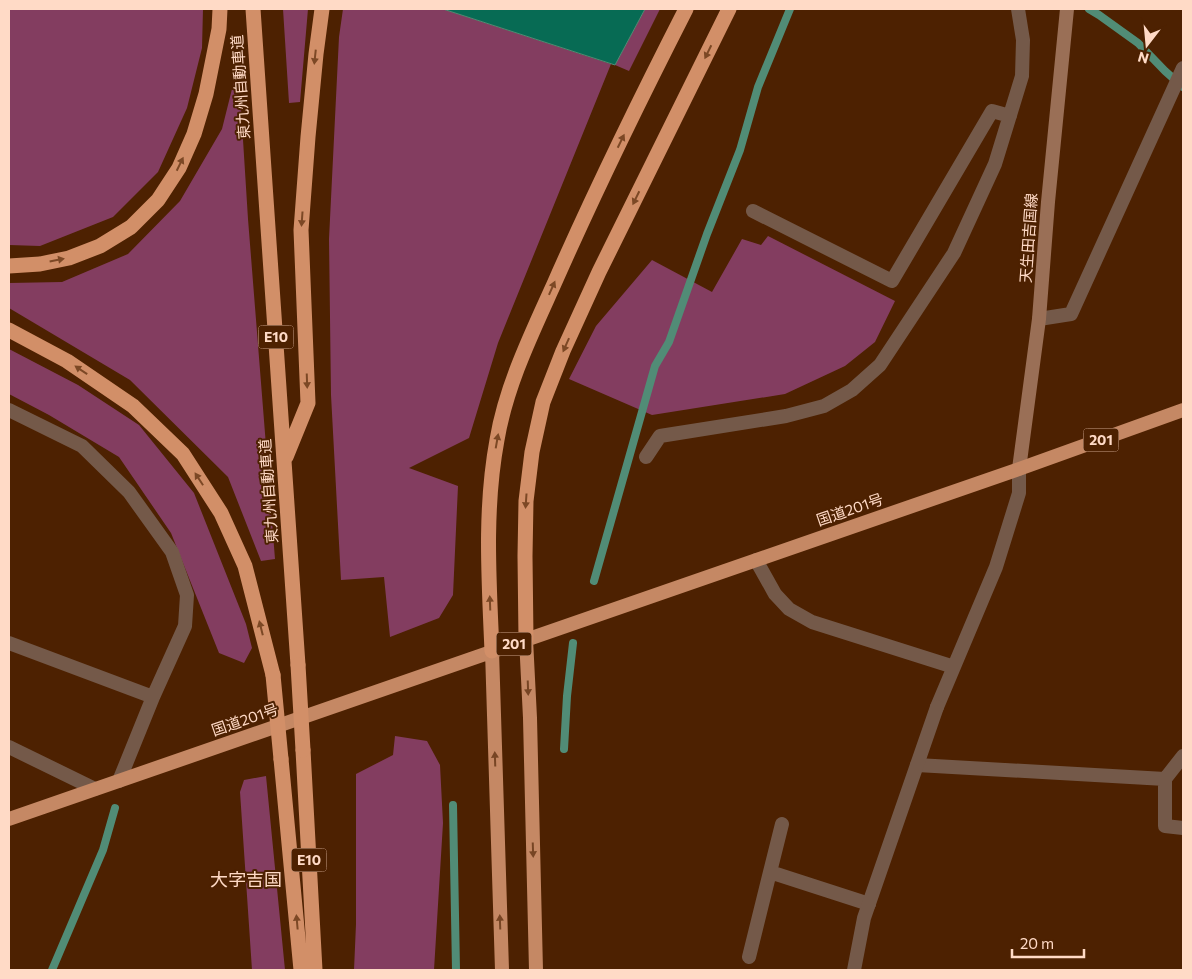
<svg xmlns="http://www.w3.org/2000/svg" width="1192" height="979" font-family="Commissioner,'Noto Sans JP',sans-serif">
<style>
.green{fill:#833d60}
.water{fill:#076b54;stroke:#518c76}
.lines{fill:none;stroke-linecap:round;stroke-linejoin:round}
.stream{stroke:#518c76;stroke-width:8}
.minor{stroke:#745949;stroke-width:14}
.tertiary{stroke:#745949;stroke-width:14}
.secondary{stroke:#9a6f56;stroke-width:14}
.trunk{stroke:#c58864;stroke-width:14}
.motorway{stroke:#d28f68;stroke-width:15}
.motorway-bridge{stroke:#d28f68;stroke-width:15}
.oneway{fill:#7c4825}
.oneway2{fill:#774524}
.labels{text-anchor:middle;stroke-width:4;stroke-linejoin:round;paint-order:stroke}
.shield{fill:#4d2101;stroke:#caa28b;stroke-width:1}
.shield-label{font-size:14px;font-weight:bold;fill:#ffdac6}
.street-label{font-size:15px;fill:#ffdac6;stroke:#4d2101}
.quarter-label{font-size:18px;fill:#ffdac6;stroke:#4d2101}
</style>
<rect width="100%" height="100%" fill="#4d2101"/>
<path class="green" d="M9 9H203L202 48 187 108 158 172 113 217 40 246 9 245Z
M283 9H308L300 102 289 103Z
M343 9H443L611 64 498 343 469 438 409 468 458 486 453 595 439 618 390 637 384 577 341 580 331 395 329 239 339 37Z
M645 9H660L629 71 615 65Z
M234 81 241 108 248 219 275 559 261 561 228 477 130 380 9 308V283L62 282 128 254 180 201 222 129Z
M768 236 895 301 875 342 845 366 785 394 652 415 569 379 596 326 652 260 712 292 742 239 761 245Z
M9 349 78 385 139 425 194 493 246 624 252 648 244 663 219 653 171 533 119 457 49 415 9 394Z
M395 736 427 741 440 765 443 823 434 970H354L356 924V774L393 755Z
M266 776 285 970H252L240 792 244 780Z"/>
<path class="water" d="M443 9H645L615 65Z"/>
<g class="lines">
<path class="stream" d="M1089 9 1099 15 1138 43 1165 71 1183 87
M594 581 655 366 669 342 707 234 740 150 758 87 790 9
M564 749 567 696 573 643
M453 805 456 970
M52 970 103 850 115 808"/>
<path class="minor" d="M753 211 892 281 992 111 1010 116
M1039 319 1071 314 1183 68
M9 410 82 446 129 492 172 552 187 595 185 626 153 697
M646 457 660 436 786 416 824 406 852 390 880 365 954 253 995 164 1022 76 1023 40 1018 9
M756 560 775 594 789 609 812 622 954 667
M9 643 153 697 119 781
M937 707 996 567 1019 493V469
M9 747 95 789
M1183 756 1165 779V826L1183 828
M917 765 1165 779
M770 872 782 824
M749 957 770 872 869 904"/>
<path class="tertiary" d="M854 970 864 918 937 707"/>
<path class="secondary" d="M1019 469 1039 319 1048 202 1067 9"/>
<path class="trunk" d="M526 639 530 718 536 970
M492 651 502 970
M9 819 1019 469 1183 410"/>
<path class="motorway" d="M253 9 298 665
M9 266 40 264 69 258 100 246 131 227 158 200 179 168 194 134 206 94 219 29 220 9
M9 330 67 361 133 406 183 454 221 513 245 566 273 675
M286 457 308 403 301 230 308 137 316 54 322 9
M526 639 525 556 526 501 532 452 543 402 563 351 599 272 729 9
M492 651C489 581 484 510 497 440 506 386 531 335 554 284 595 191 640 99 686 9
M303 750 315 970
M281 759 301 970"/>
<path class="motorway-bridge" d="M298 665 303 750
M273 675 281 759"/>
</g>
<defs><path id="oneway-solid" d="M-6-.8H1V-3.2L6.5 0L1 3.2V.8H-6Z" transform="scale(1.25)"/></defs>
<g class="oneway">
<use href="#oneway-solid" transform="translate(708 52) rotate(116)"/>
<use href="#oneway-solid" transform="translate(315 57) rotate(96)"/>
<use href="#oneway-solid" transform="translate(621 141) rotate(-64)"/>
<use href="#oneway-solid" transform="translate(180 164) rotate(-64)"/>
<use href="#oneway-solid" transform="translate(636 198) rotate(116)"/>
<use href="#oneway-solid" transform="translate(302 219) rotate(94)"/>
<use href="#oneway-solid" transform="translate(57 260) rotate(-11)"/>
<use href="#oneway-solid" transform="translate(552 288) rotate(-66)"/>
<use href="#oneway-solid" transform="translate(566 345) rotate(114)"/>
<use href="#oneway-solid" transform="translate(81 370) rotate(-146)"/>
<use href="#oneway-solid" transform="translate(307 381) rotate(88)"/>
<use href="#oneway-solid" transform="translate(497 441) rotate(-80)"/>
<use href="#oneway-solid" transform="translate(199 479) rotate(-123)"/>
<use href="#oneway-solid" transform="translate(526 501) rotate(94)"/>
<use href="#oneway-solid" transform="translate(490 603) rotate(-92)"/>
<use href="#oneway-solid" transform="translate(261 628) rotate(-104)"/>
<use href="#oneway-solid" transform="translate(297 922) rotate(-95)"/>
</g>
<g class="oneway2">
<use href="#oneway-solid" transform="translate(528 688) rotate(88)"/>
<use href="#oneway-solid" transform="translate(495 759) rotate(-92)"/>
<use href="#oneway-solid" transform="translate(533 850) rotate(88)"/>
<use href="#oneway-solid" transform="translate(500 922) rotate(-92)"/>
</g>
<g class="labels">
<g class="shield">
<rect x="258.5" y="325.5" width="35" height="23" rx="4"/>
<rect x="1083.5" y="428.5" width="35" height="23" rx="4"/>
<rect x="496.5" y="632.5" width="35" height="23" rx="4"/>
<rect x="291.5" y="848.5" width="35" height="23" rx="4"/>
</g>
<g class="shield-label">
<text x="276" y="342">E10</text>
<text x="1101" y="445">201</text>
<text x="514" y="649">201</text>
<text x="309" y="865">E10</text>
</g>
<g class="street-label">
<text transform="translate(241 87) rotate(-94)" y="5">東九州自動車道</text>
<text transform="translate(1029 238) rotate(-86)" y="5">天生田吉国線</text>
<text transform="translate(269 491) rotate(-94)" y="5">東九州自動車道</text>
<text transform="translate(850 510) rotate(-19)" y="5">国道201号</text>
<text transform="translate(245 720) rotate(-19)" y="5">国道201号</text>
</g>
<g class="quarter-label">
<text x="246" y="886">大字吉国</text>
</g>
</g>
<rect width="1192" height="979" fill="none" stroke="#ffdac6" stroke-width="20"/>
<g transform="translate(1147 45) rotate(196)" stroke="#4d2101" stroke-width="4" paint-order="stroke">
<path d="M0-4L9 19L0 12L-9 19Z" fill="#ffdac6"/>
<text y="-8" font-size="14" font-weight="bold" text-anchor="middle" fill="#ffdac6">N</text>
</g>
<path d="M1012 949v8h72v-8" fill="none" stroke="#ffdac6" stroke-width="2.5"/>
<text x="1020" y="949" font-size="15" fill="#ffdac6" stroke="#4d2101" stroke-width="4" paint-order="stroke">20 m</text>
</svg>
